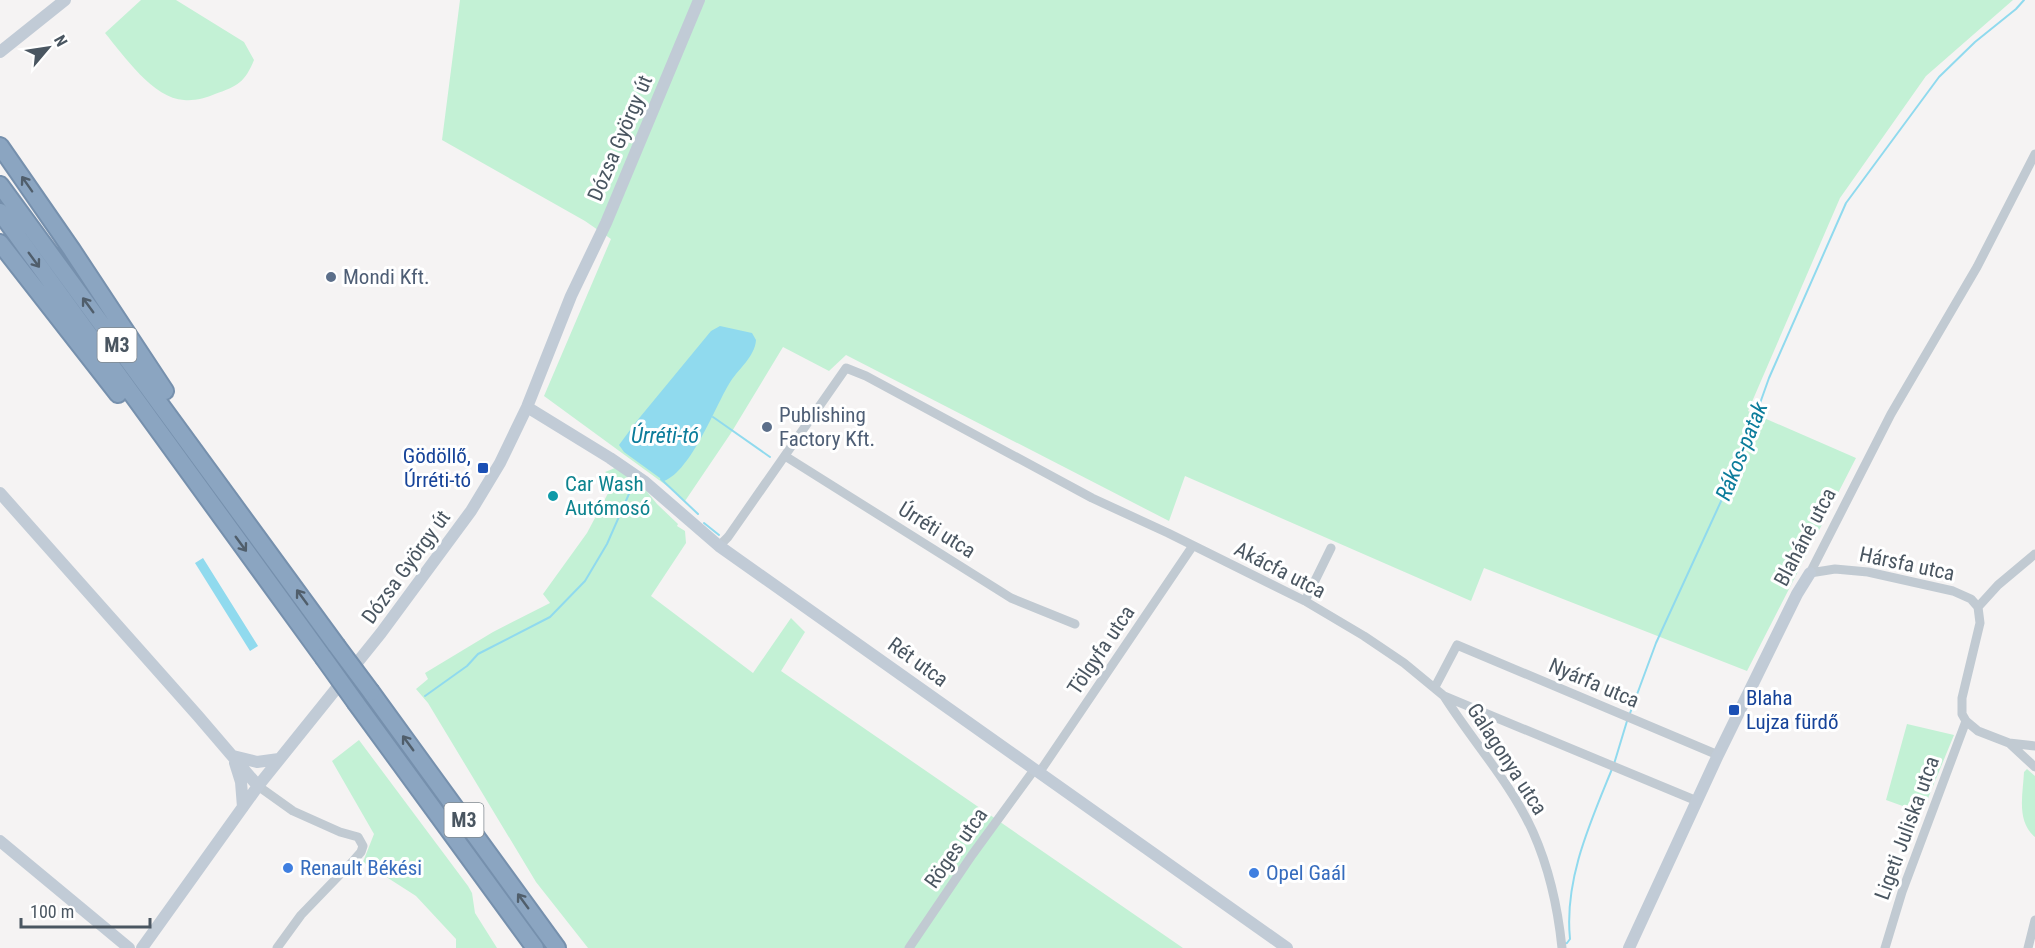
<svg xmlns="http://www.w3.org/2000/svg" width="2035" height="948" font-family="'Roboto Condensed',sans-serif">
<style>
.green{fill:#c3f1d5}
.water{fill:#90daee}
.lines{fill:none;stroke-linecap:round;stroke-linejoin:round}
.stream{stroke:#90daee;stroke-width:2}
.highway-casing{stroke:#7690ad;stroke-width:20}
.street{stroke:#c1cad2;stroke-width:9}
.secondary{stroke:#c1cbd6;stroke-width:12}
.highway{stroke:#8ba5c1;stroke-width:16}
.highway-bridge-casing{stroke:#7690ad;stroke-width:20;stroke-linecap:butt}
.highway-bridge{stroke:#8ba5c1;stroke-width:16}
.oneway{stroke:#505e6b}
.service-dot{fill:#5c6f8a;stroke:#fff;stroke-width:2}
.transit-dot{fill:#1a4fb4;stroke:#fff;stroke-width:2}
.culture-dot{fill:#0f9aa8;stroke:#fff;stroke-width:2}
.shop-dot{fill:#3f7fe0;stroke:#fff;stroke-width:2}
.labels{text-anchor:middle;stroke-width:6;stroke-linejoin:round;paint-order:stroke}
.shield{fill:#fff;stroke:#808990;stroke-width:1.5}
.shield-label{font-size:20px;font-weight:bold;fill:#4a5661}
.street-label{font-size:21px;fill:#4a5661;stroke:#fff}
.service-label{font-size:21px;fill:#4e5e75;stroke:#fff;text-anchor:start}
.transit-label{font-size:21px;fill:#164399;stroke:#fff;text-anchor:end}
.culture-label{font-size:21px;fill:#0d838f;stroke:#fff;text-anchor:start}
.shop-label{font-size:21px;fill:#366cbe;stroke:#fff;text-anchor:start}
.water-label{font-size:22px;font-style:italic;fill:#0c7c9b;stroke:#fff}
</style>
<rect width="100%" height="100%" fill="#f5f3f3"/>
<path class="green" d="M141 0H176L244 42 254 60C245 82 238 86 215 94 206 98 194 101 184 100 154 99 123 55 105 33Z
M460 0H2013L1926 76 1840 198 1748 411 1856 458 1747 671 1484 568 1471 601 1185 476 1169 521 846 355 829 371 783 347 731 433 685 501 674 491 544 396 611 239 585 221 442 140Z
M615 468 640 483 657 504 678 524 677 526 685 531 686 543 651 596 753 673 791 618 805 632 781 671 1183 948H588L536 882 428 703 416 689 428 679 425 673 493 632 550 603 543 594 587 533 614 482 612 477 605 472Z
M1907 724 1954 735 1922 813 1886 800Z
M359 740 468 886 472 893 475 913 497 948H456V939L416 896 363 862 374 834 332 761Z
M2027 769 2035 776V837C2016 821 2023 794 2024 772Z"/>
<path class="water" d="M720 326 752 333 756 340C755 357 737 370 729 384 715 407 691 471 664 481L624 452 619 445 636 422 711 331Z
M203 558 258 646 250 651 195 563Z"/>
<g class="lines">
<path class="stream" d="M713 417 770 457
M661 479 698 514
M704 523 719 535
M425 696 467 666 478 654 550 617 585 581 607 544 632 487
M1629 716 1656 643 1739 462 1769 378 1846 203 1939 77 1975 42 2016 9 2024 0
M1614 764 1627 721
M1563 944 1567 943 1570 939C1564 880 1590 823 1612 769"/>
<g class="highway-casing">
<path id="highway" d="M0 146 72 250 165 391
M0 185 336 645
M0 212 323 657
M0 243 118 394
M371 692 557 948
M356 703 535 948"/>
</g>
<path class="street" d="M785 456 1011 598 1075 624
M719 546 728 537 846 368 866 376 1092 498 1168 533 1305 601 1364 636 1404 663 1444 696 1697 801
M1810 573 1891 414 1977 267 2035 154
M1810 573 1835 569 1868 572 1953 591 1971 599 1978 607 1980 623 1962 698V714L1966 721 1978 731 2009 743 2035 746
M1305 601 1331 548
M1978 607 1998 585 2035 554
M1435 687 1457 645 1718 755
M1444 696C1473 742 1511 783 1533 832 1549 868 1558 909 1562 948
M2009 743 2035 767
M1039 773 1192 547
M258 786 293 811 340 832 358 837 363 846 361 852 354 860 301 915 277 948
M909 948 972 855 1034 770
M1885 948 1902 892 1966 721
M2028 948 2035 920"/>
<path class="secondary" d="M0 52 65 0
M527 407 610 458 645 482 719 546 1287 948
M0 493 198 716 258 786
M233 756 257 762 279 759
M235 763 241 782 243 807
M0 841 129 948
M142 948 258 786 381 633 471 511 500 463 527 407 571 296 606 223 699 0
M1629 948 1718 755 1797 594 1810 573"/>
<use href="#highway" class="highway"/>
<g class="highway-bridge-casing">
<path id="highway-bridge" d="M336 645 371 692
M323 657 356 703"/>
</g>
<use href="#highway-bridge" class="highway-bridge"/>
</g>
<defs><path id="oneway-shaft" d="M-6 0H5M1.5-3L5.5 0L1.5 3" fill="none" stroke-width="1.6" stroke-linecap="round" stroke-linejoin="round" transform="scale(1.5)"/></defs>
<g class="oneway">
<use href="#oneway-shaft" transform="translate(27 184) rotate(-125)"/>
<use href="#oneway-shaft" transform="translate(34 260) rotate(54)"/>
<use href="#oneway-shaft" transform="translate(88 305) rotate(-126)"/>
<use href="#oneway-shaft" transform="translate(241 544) rotate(54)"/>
<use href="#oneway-shaft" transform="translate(302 597) rotate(-126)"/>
<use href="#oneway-shaft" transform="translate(408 743) rotate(-126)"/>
<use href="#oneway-shaft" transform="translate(523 901) rotate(-126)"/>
</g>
<g class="service-dot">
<circle cx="331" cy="277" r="6"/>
<circle cx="767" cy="427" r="6"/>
</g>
<g class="transit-dot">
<rect x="477" y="462" width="12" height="12" rx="3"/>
<rect x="1728" y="704" width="12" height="12" rx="3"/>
</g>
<circle class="culture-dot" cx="553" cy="496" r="6"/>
<g class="shop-dot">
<circle cx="288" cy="868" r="6"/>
<circle cx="1254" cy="873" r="6"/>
</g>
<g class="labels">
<g class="shield">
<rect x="97.5" y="328" width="39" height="34" rx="4.5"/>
<rect x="444.5" y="803" width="39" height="34" rx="4.5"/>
</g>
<g class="shield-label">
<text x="117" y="352">M3</text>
<text x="464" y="827">M3</text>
</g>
<g class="street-label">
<text transform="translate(620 138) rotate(-67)" y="7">Dózsa György út</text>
<text transform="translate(937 530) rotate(32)" y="7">Úrréti utca</text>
<text transform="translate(1805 537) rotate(-62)" y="7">Blaháné utca</text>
<text transform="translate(1907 564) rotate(12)" y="7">Hársfa utca</text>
<text transform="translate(406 567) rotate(-54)" y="7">Dózsa György út</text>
<text transform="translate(1280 570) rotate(27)" y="7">Akácfa utca</text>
<text transform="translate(1101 650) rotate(-56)" y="7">Tölgyfa utca</text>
<text transform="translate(918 662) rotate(36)" y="7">Rét utca</text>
<text transform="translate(1594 683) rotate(23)" y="7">Nyárfa utca</text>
<text transform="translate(1507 759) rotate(57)" y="7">Galagonya utca</text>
<text transform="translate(1907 828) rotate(-70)" y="7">Ligeti Juliska utca</text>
<text transform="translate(956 848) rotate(-55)" y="7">Röges utca</text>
</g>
<g class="service-label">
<text x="343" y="284">Mondi Kft.</text>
<text x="779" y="422">Publishing<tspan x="779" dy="24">Factory Kft.</tspan></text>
</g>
<g class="transit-label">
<text x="471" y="463">Gödöllő,<tspan x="471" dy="24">Úrréti-tó</tspan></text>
<text x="1746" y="705" text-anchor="start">Blaha<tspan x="1746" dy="24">Lujza fürdő</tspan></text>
</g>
<g class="culture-label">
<text x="565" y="491">Car Wash<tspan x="565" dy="24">Autómosó</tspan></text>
</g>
<g class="shop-label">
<text x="300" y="875">Renault Békési</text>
<text x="1266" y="880">Opel Gaál</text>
</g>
<g class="water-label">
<text x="665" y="443">Úrréti-tó</text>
<text transform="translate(1741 451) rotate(-68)" y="8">Rákos-patak</text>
</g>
</g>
<g transform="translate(48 48) rotate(61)" stroke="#ffffff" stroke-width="4.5" paint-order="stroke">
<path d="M0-4.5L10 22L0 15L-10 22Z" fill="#4a5661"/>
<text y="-9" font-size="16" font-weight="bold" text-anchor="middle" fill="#4a5661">N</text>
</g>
<path d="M21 918v9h129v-9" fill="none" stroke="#4a5661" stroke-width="3"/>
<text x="30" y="918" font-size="18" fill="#4a5661" stroke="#ffffff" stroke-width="4.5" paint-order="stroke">100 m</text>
</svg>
